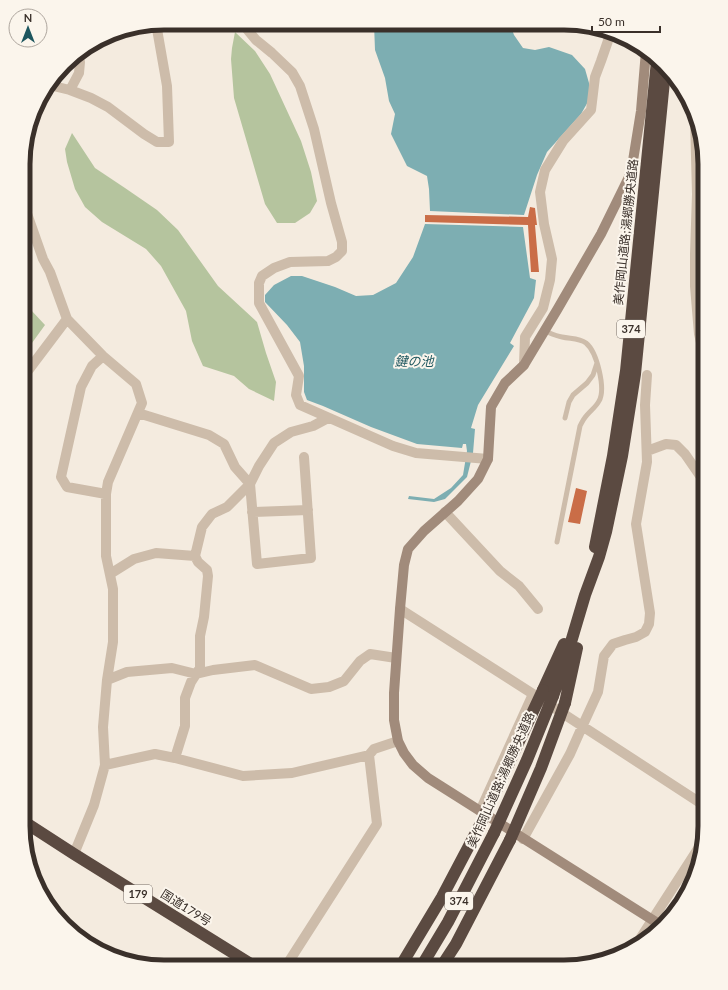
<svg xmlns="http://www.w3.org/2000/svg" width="728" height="990" font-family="Lato,'Noto Sans JP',sans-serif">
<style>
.green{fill:#b5c49e}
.water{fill:#7daeb2}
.building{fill:#ca6d47}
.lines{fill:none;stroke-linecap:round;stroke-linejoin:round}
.lane{stroke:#cdbcaa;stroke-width:5}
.street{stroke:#cdbcaa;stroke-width:10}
.secondary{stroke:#a18b7b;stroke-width:10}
.highway{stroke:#5b4a41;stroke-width:12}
.highway-bridge{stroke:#5b4a41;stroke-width:12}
.labels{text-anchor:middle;stroke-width:4;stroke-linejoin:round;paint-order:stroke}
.shield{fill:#fbf5ec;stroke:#746b64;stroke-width:1}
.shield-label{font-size:11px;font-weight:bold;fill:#3a302a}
.street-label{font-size:12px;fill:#3a302a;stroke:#fbf5ec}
.water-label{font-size:13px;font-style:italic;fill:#1d565e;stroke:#fbf5ec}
.rim{fill:none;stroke:#3a302a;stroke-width:5}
</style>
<rect width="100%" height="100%" fill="#f4ebdf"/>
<path class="green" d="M235 32 255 51 270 74 301 141 311 172 317 201 310 213 295 223H277L265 204 234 98 231 59 232 48Z
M72 133 95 168 125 188 157 210 178 230 218 286 257 322 266 353 276 382 274 401 249 389 234 376 203 366 192 341 186 311 161 266 146 249 102 222 85 207 75 189 67 162 65 149Z
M31 310 45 325 24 354V312Z"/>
<path class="water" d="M374 24H510L514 35 523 48 535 50 549 47 572 55 585 69 589 83V100L581 114 547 152 537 175 524 215 430 211 429 189 427 176 407 166 391 134 395 114 389 101 385 78 375 50Z
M425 224 523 227 530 278 536 280 534 298 510 343 514 346 478 405 471 428 475 429 473 453 467 477 445 499 434 502 408 499 409 496 434 499 451 488 463 475 467 451 466 444H463L462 448 417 444 371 427 323 406 307 400 304 392V366L300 342 287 325 265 302V295L274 285 291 276H302L335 287 356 296 373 295 396 283 413 257Z"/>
<path class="building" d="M530 207 535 208 537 225H535L539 272H531L528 225 425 222V215L528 217Z
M576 488 587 491 580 524 568 522Z"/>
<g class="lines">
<path class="lane" d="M545 331C550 333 556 336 562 337 571 339 579 338 586 343 597 352 606 389 599 401 596 407 591 410 587 415 584 418 582 422 580 426L557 542
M565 418 569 402 573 395 587 383 593 375 597 363"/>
<path class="street" d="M242 23 256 40 272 53 292 72 300 86 314 129 331 203 342 242V251L336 257 328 261 290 262 274 268 262 276 259 283V303L299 376 296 395 300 405 393 446 416 453 488 459
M49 85 70 90 91 98 108 107 144 134 157 142H169L167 86 157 29 159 24
M70 90 79 73 80 62 77 55
M695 119 697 194 695 254V286L699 334 705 360
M24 201 25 208 43 259 50 272 67 319 103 356 136 384 142 403 108 482 106 494V556L113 589V642L107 680 103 727 105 765 94 805 74 854
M103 356 92 366 81 387 61 477 67 487 106 494
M524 365 525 337 543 308 550 280 552 259 544 224 540 192 545 170 563 141 591 110 595 77 601 61 610 35
M24 376 67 319
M138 413 209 435 224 444 235 467 250 484 257 564 311 558 304 457
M647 451 666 444 676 445 685 454 705 483
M252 512 308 510
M445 512 500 571 519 586 538 609
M110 574 134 559 156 553 195 556 202 527 212 514 227 507 250 484 259 466 274 443 291 432 313 426 328 418
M400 609 533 694 705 806
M107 680 127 672 172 668 196 674 213 670 255 665 311 689 329 687 344 681 360 661 370 654 396 658
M175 758 185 726V698L191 682 200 668V636L204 617 208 576 207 570 198 562 195 556
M105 765 155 754 175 758 243 776 292 773 369 755 374 749 398 741
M480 811 533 694
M523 839 570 754 582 727 598 692 604 656 613 644 625 640 636 637 645 632 649 624 650 613 636 524 647 462 645 405 647 375
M638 942 703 841
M286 966 377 824 369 755"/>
<path class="secondary" d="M646 51 641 111 631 173 601 234 557 310 524 365 505 383 491 407 488 459 478 479 458 501 424 531 408 549 404 565 400 609 394 693V720L398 741 404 753 413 765 428 778 659 924"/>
<path class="highway" d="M595 547 613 456 626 371 657 61
M543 690 564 644
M553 696 563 669 585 595 599 557 606 532 622 456 635 374 665 71
M565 703 577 648
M23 821 74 854 254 966
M400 967 442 897 480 825
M421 967 448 922 494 833
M441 967 456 944 510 840"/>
<path class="highway-bridge" d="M480 825 543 690
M494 833 527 760 553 696
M510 840 541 768 565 703"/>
</g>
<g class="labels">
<g class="shield">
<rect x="617" y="320" width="28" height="18" rx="3"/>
<rect x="124" y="885" width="28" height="18" rx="3"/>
<rect x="445" y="892" width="28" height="18" rx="3"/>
</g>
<g class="shield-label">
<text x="631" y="333">374</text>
<text x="138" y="898">179</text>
<text x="459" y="905">374</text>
</g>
<g class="street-label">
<text transform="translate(626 232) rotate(-84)" y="4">美作岡山道路;湯郷勝央道路</text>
<text transform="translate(501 780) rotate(-66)" y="4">美作岡山道路;湯郷勝央道路</text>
<text transform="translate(186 908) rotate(32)" y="4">国道179号</text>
</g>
<g class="water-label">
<text x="414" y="366">鍵の池</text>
</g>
</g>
<path d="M0 0H728V990H0ZM164 30H564A134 134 0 0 1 698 164V826A134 134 0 0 1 564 960H164A134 134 0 0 1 30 826V164A134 134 0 0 1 164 30Z" fill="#fbf5ec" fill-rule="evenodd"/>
<path class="rim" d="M164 30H564A134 134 0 0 1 698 164V826A134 134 0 0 1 564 960H164A134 134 0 0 1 30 826V164A134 134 0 0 1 164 30Z"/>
<g transform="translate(28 28)"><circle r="19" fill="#fbf5ec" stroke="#aea69e"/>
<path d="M0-3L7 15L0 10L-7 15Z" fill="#1d565e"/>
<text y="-6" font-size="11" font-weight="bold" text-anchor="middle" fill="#3a302a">N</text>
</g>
<path d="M592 26v6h68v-6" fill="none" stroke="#3a302a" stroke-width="2"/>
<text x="598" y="26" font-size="12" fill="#3a302a" stroke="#fbf5ec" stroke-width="3" paint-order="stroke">50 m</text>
</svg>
